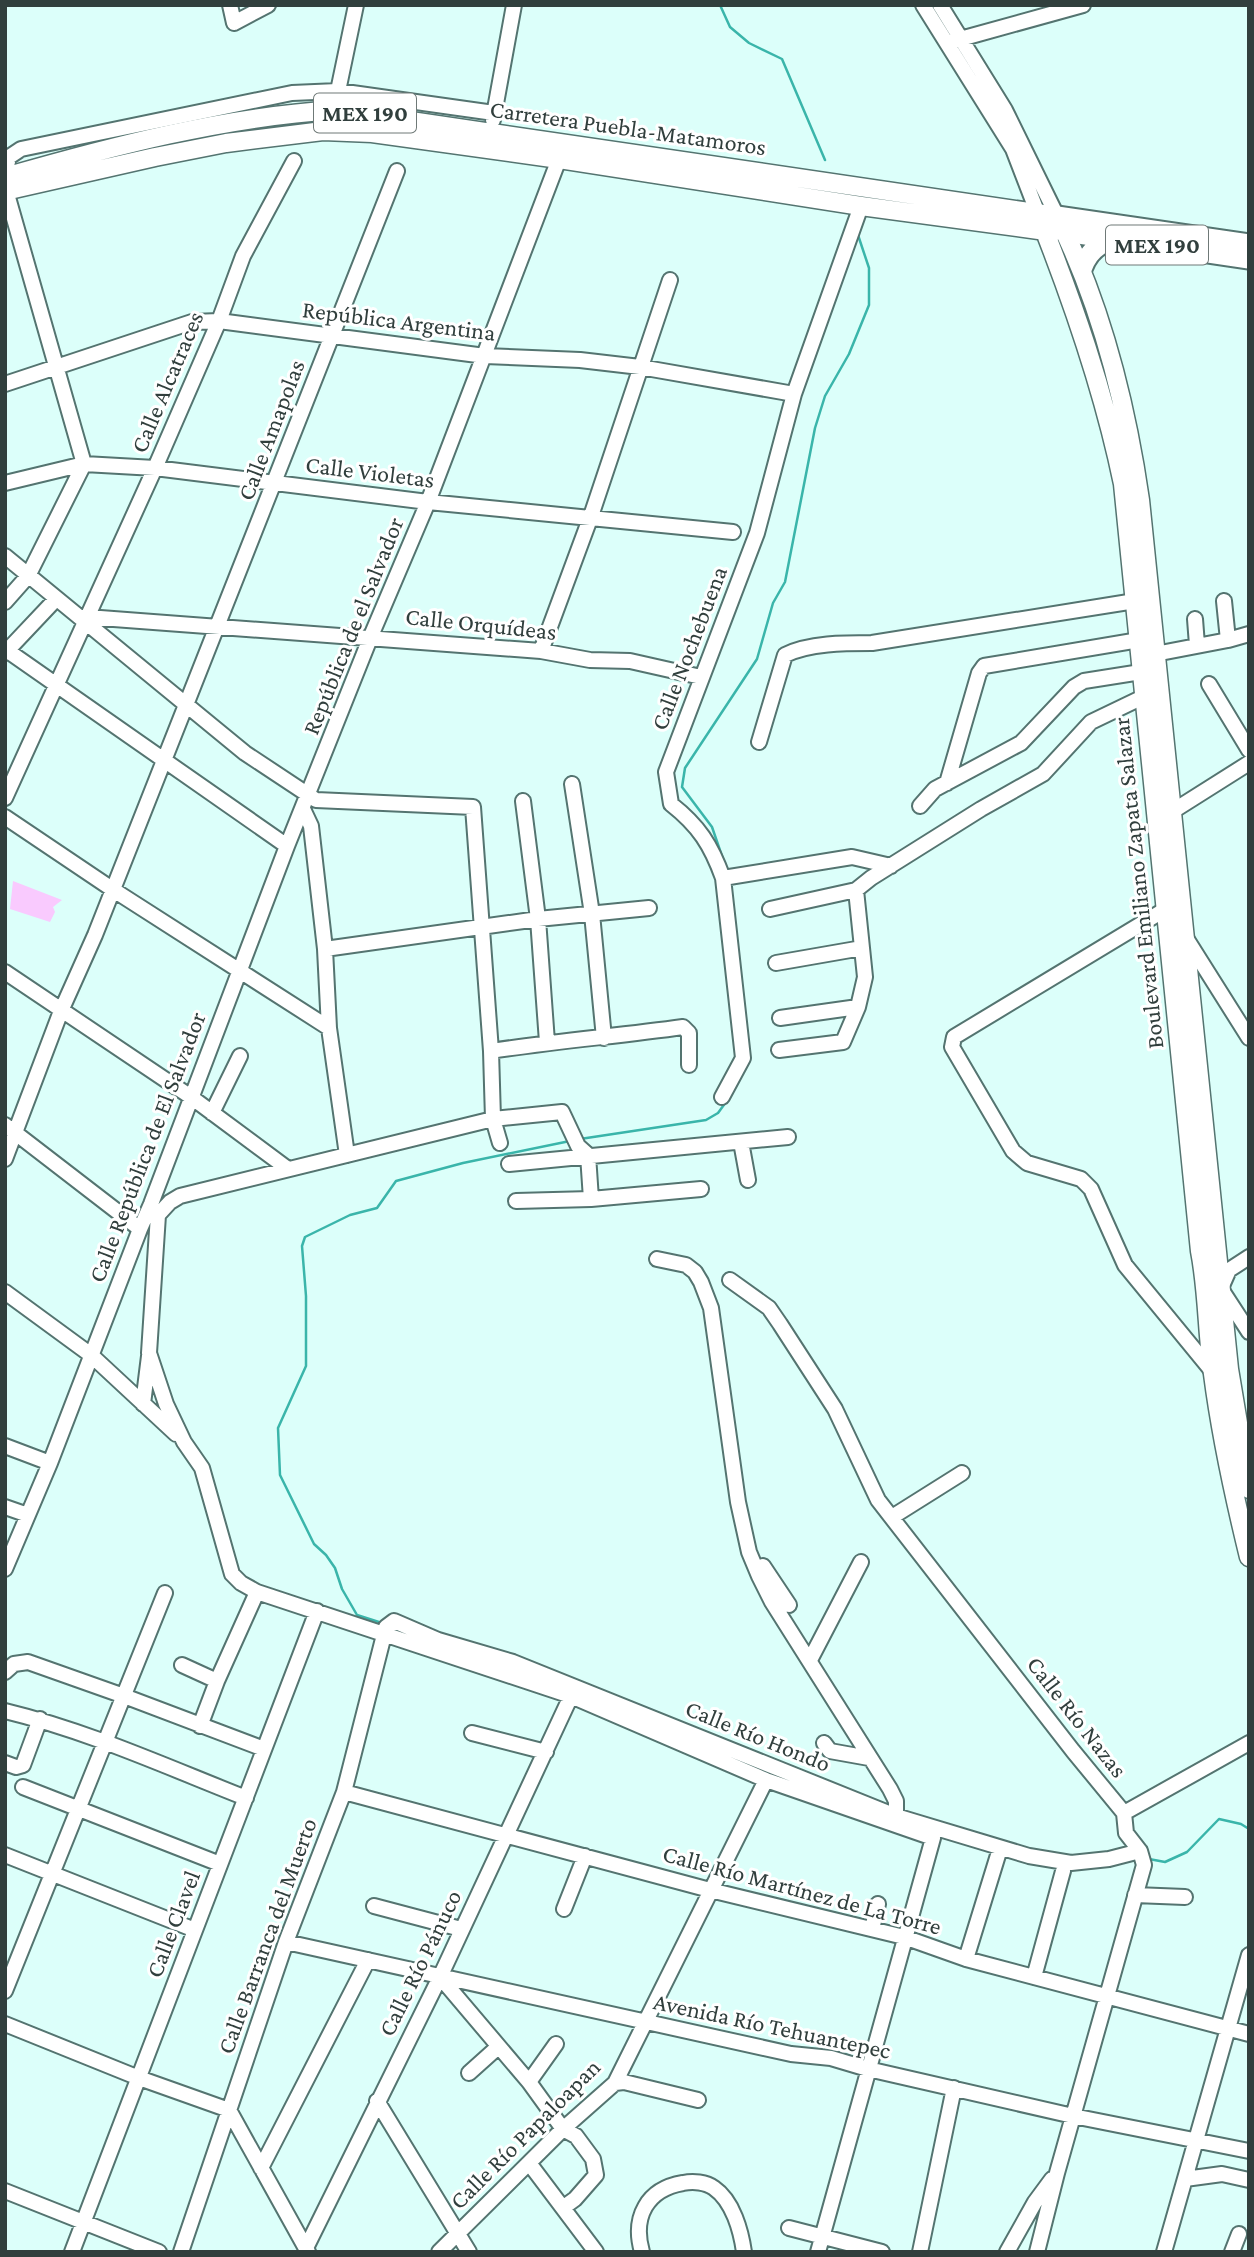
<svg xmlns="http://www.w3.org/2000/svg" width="1254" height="2257" font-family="'Crimson Pro',serif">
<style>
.green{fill:#f9cafe}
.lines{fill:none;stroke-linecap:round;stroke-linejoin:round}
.stream{stroke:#3ab5aa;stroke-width:2.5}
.minor-casing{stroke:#547470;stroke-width:18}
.major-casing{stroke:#547470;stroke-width:21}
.highway-casing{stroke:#547470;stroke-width:23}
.minor{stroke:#fff;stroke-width:14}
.major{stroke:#fff;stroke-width:18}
.highway{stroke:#fff;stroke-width:19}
.labels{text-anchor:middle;stroke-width:6;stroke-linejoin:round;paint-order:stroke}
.shield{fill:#fff;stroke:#6f7977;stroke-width:2}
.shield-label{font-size:23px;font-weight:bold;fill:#313f3d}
.street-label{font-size:24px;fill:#313f3d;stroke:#fff}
</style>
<rect width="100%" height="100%" fill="#dcfffa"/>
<path class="green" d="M13 881 62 900 53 907 55 912 50 922 10 909Z"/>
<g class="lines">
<path class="stream" d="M720 5 730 27 749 43 782 59 825 160
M724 862 712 827 682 787 685 768 757 659 773 603 785 582 815 428 825 396 849 354 869 305V268L858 235
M580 1139 706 1120 718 1113 726 1102
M382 1623 357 1615 342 1589 335 1568 326 1555 314 1544 280 1475 278 1428 306 1366V1296L302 1246 305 1237 350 1215 377 1208 396 1181 463 1163 570 1141
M760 1770 777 1775
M1149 1859 1165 1862 1187 1852 1219 1819 1241 1824 1249 1829"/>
<g class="minor-casing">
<path id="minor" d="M230 5 234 23 268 5
M923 5 1013 149 1038 214
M940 5 1005 110 1057 216
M953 41 1083 5
M338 91 356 5
M493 120 514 5
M5 175 9 157 21 149 292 93 338 91 494 113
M5 187 84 464 28 576 5 602
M5 384 192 322 219 321 485 356 580 360 640 367 794 394
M5 483 84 464 155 468 428 502 733 532
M5 556 245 753 316 800 473 807 491 1051 493 1119 500 1143
M1224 601 1228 640
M87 617 541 651 590 660 630 661 701 677
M1195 619 1197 645
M5 649 287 846
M541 651 591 516 670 280
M5 653 56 599
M1155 654 1228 640 1249 634
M1209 684 1249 750
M759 742 785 655C809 643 845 643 872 643L1135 601
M947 783 979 673 984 666 1139 640
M572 784 592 914 604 1038
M5 798 155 468 219 321 243 256 294 161
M523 801 538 919 547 1042
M920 806 935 789 1021 743 1074 687 1084 681 1141 672
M303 809 311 826 325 949 329 1028 347 1155
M1163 813 1173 811 1249 763
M5 817 112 889 329 1028
M723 878 852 857 891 866
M770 909 856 890 871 878 981 809 1043 774 1091 722 1143 697
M1166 909 954 1037 952 1047 1013 1151 1027 1163 1081 1179 1091 1189 1125 1265 1212 1371
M1186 938 1249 1038
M325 949 538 919 649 908
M776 963 862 948
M5 972 191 1097 288 1169
M780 1018 858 1007
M779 1050 843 1042 858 1007 865 977 856 890
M491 1051C555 1041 619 1036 683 1027L689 1033V1065
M722 1097 743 1058 723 878C711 845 699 826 671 804L666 772 757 533 794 394 861 206
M212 1113 240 1056
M5 1125 140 1229
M741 1142 748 1180
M5 1159 61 1011 95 935 397 171
M509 1164 788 1137
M591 1199 588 1155 578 1146 562 1112 493 1119 180 1196 170 1202 158 1215 149 1353 166 1404 184 1442 202 1468 232 1574 241 1583 257 1592 571 1696 766 1780 933 1838 818 2252
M516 1201 591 1199 701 1189
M657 1259 686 1265 695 1272 701 1282 711 1308 738 1502 749 1552 759 1576 772 1602 890 1789 896 1801V1816
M730 1280 769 1308 780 1324 835 1409 878 1500 1073 1751 1124 1813 1126 1833 1140 1851 1144 1865 1057 2173 1037 2252
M1221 1288 1229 1270 1249 1257
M1221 1289 1249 1332
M5 1292 91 1355 176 1434
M143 1404 149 1356
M5 1446 50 1463
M5 1507 28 1515
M892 1517 962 1473
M763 1566 789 1605
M5 1569 50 1463 140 1229 151 1204 287 846 371 636 428 502 559 159
M810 1660 861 1562
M182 1665 217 1681
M5 1672 14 1664 28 1662 124 1696 264 1749
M5 1711C88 1731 167 1767 246 1798
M200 1726 217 1681 257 1592
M472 1733 546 1752
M824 1743 830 1751 869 1758
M5 1763 16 1767 23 1765 40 1719
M23 1787 220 1864
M344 1792 710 1890 904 1937 966 1959 1249 2034
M1124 1813 1249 1743
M5 1855 195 1930
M1135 1895 1185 1897
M374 1906 461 1929
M564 1909 585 1856
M872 1929 878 1904
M286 1942 791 2054 831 2058 868 2069 1073 2116 1249 2151
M966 1959 998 1855
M440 1977 529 2082 563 2129 576 2136 593 2159 596 2175 575 2199 564 2207
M1034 1977 1063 1871
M5 1991 165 1593
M5 2024 139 2078 229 2110 308 2252
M469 2073 498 2047
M529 2082 556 2044
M615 2083 624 2082 698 2100
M377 2101 469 2252
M529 2163 596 2252
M261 2168 368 1960
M1185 2179 1222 2174 1249 2180
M5 2191 159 2252
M789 2228 882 2252
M306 2248 440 1977 571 1696
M72 2252 317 1611
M181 2252 286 1942 344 1792 386 1627 394 1621 438 1640 513 1662 896 1816 1029 1856 1071 1863 1109 1859 1140 1851
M439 2252 563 2129 615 2083 766 1780
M642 2252C632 2217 647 2189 683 2183 693 2181 706 2182 714 2188 733 2201 741 2231 744 2252
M920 2252 954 2088
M1007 2252 1035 2202 1052 2179
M1164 2252 1249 1955
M1232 2252 1239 2234"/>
</g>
<g class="major-casing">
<path id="major" d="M5 177C113 146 224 117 336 110L1057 216C1101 304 1126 403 1140 500L1229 1369 1249 1489
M5 191 155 157 226 143 323 131 372 133 559 159 861 206 1053 232
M1038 214C1073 302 1104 391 1123 484L1200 1251C1208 1292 1207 1333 1213 1374 1221 1436 1234 1496 1249 1557"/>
</g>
<g class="highway-casing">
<path id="highway" d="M1057 216 1249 244
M1065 232 1249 259
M1082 269C1088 252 1099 242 1116 240"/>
</g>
<use href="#minor" class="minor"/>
<use href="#major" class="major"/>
<use href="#highway" class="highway"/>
</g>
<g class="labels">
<g class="shield">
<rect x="314" y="93.5" width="102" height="39" rx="5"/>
<rect x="1106" y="225.5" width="102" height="39" rx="5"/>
</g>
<g class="shield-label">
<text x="365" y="121">MEX 190</text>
<text x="1157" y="253">MEX 190</text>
</g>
<g class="street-label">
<text transform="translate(628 128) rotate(8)" y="8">Carretera Puebla-Matamoros</text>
<text transform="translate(399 321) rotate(7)" y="8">República Argentina</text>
<text transform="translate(167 382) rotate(-67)" y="8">Calle Alcatraces</text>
<text transform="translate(271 430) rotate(-69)" y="8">Calle Amapolas</text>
<text transform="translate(370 472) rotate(7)" y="8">Calle Violetas</text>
<text transform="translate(481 624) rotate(6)" y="8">Calle Orquídeas</text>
<text transform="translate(353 626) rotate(-68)" y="8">República de el Salvador</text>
<text transform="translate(689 648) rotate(-69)" y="8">Calle Nochebuena</text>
<text transform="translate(1138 883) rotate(-96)" y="8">Boulevard Emiliano Zapata Salazar</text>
<text transform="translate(147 1147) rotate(-69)" y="8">Calle República de El Salvador</text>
<text transform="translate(1077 1717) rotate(52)" y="8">Calle Río Nazas</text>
<text transform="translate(758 1736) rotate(22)" y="8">Calle Río Hondo</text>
<text transform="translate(802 1890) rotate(15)" y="8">Calle Río Martínez de La Torre</text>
<text transform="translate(173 1924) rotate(-69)" y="8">Calle Clavel</text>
<text transform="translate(267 1936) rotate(-70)" y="8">Calle Barranca del Muerto</text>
<text transform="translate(420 1963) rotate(-64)" y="8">Calle Río Pánuco</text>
<text transform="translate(772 2026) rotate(12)" y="8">Avenida Río Tehuantepec</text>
<text transform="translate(525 2134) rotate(-45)" y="8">Calle Río Papaloapan</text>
</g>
</g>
<rect width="1254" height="2257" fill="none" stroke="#313f3d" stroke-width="14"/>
</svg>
